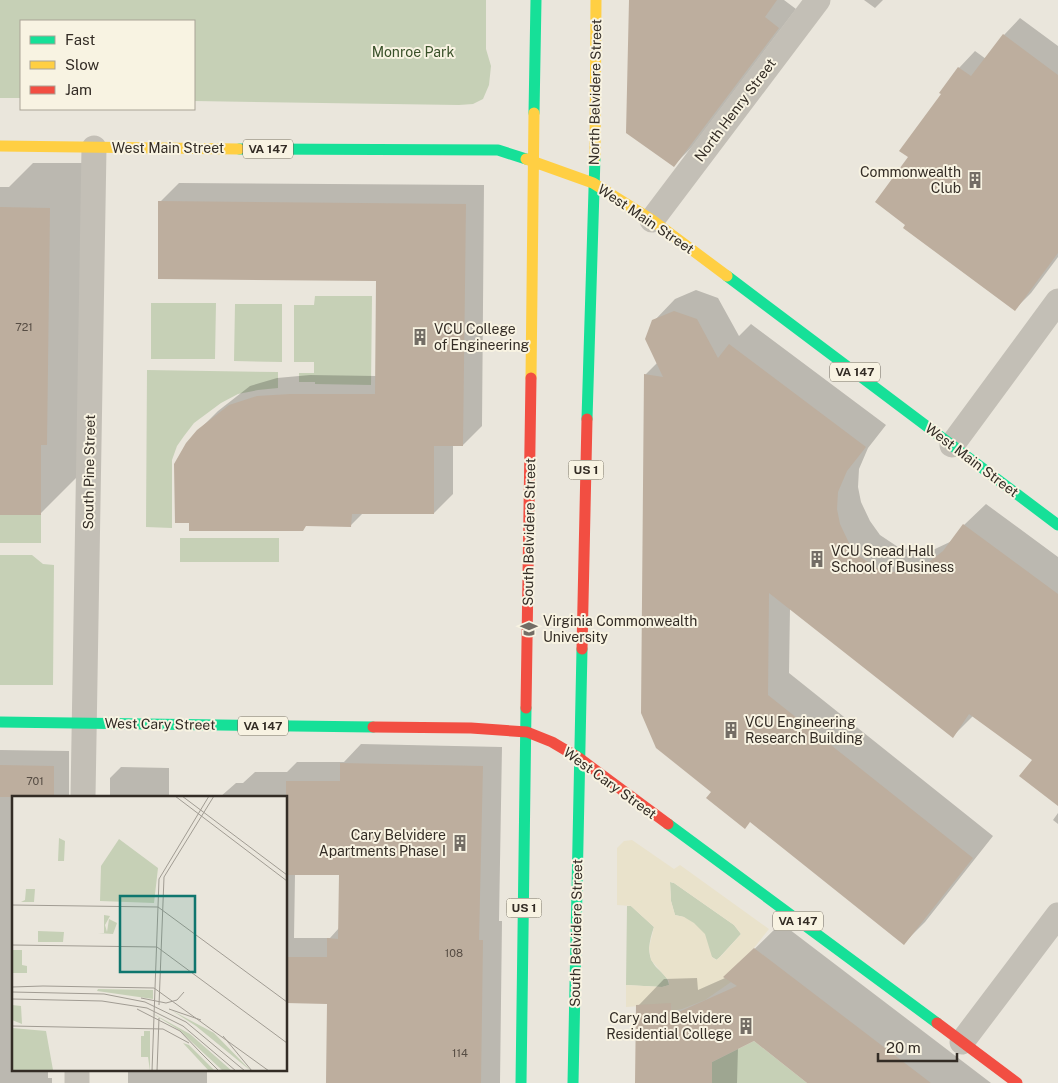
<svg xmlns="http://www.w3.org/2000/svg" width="1058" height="1083" font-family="'Public Sans',sans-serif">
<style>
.green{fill:#c6d0b6}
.plaza{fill:#e9e2cb;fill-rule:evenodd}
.shadow{fill:#0003;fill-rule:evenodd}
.building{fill:#bdae9e}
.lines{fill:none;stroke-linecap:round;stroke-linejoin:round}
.street{stroke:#c3bfb6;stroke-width:25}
.fast{stroke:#16e098;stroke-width:11}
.slow{stroke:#ffcf43;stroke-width:11}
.jam{stroke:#f24e42;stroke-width:11}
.labels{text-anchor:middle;stroke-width:4;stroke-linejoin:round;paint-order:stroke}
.number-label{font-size:11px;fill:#564c43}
.shield{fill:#f8f3e2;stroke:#6e685e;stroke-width:1}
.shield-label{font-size:12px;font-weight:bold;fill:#332c25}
.park-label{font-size:14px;fill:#395029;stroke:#f8f3e2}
.street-label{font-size:14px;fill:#332c25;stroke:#f8f3e2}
.poi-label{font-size:14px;fill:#332c25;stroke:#f8f3e2;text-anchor:start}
.inset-road{fill:none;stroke:#a19c93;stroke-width:1}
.view{fill:#0f766e;fill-opacity:0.15;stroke:#0f766e;stroke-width:2.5}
.inset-edge{fill:none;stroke:#332c25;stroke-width:2.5}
</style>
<rect width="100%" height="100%" fill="#eae6dc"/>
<path class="green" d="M0 0H486V49L491 66 489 85 483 99 473 104 459 105 194 101V21H21V98H0Z
M315 296H372L371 385 315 384V382H299V373H314V362H294V305H314Z
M151 303H216L215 359H151Z
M235 304H282V362L234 361Z
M147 370 278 372V388L258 390 238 394 221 403 194 423 184 436 177 446 172 460V528L146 527Z
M0 515H41V543H0Z
M180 538H279V562H180Z
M0 555H32L43 564 54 565 53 685H0Z
M670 882 674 883 734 925 741 934 717 960 712 957 684 917 675 915 671 901Z
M627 906H631L654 927C649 941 645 957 658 969 663 974 668 977 669 985L662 987 626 985Z
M754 1041 807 1083H712V1062Z"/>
<path class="plaza" d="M632 840 674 869 680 865 769 929 754 948 724 977 731 982 705 1000 682 1009 672 1011 671 1004 626 1007V985L662 987 669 985V981L651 960 649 948 654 927 631 906 617 905V848L624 841ZM670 882 674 883 734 925 741 934 721 956 716 960 712 957 705 934 694 923 684 917 675 915 671 901Z"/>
<path class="shadow" d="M631 0H784L796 9 692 147 674 165Z
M864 0H883L875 8Z
M1020 18 1058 46V257L1031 293 1015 309 907 225 910 157 943 94 959 68 975 51 986 59 1004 35Z
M33 163H94L85 469 40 514 0 513V187H9Z
M179 183 484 185 482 426 463 445H453V494L434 513H363L351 525 198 431 218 411 250 386 277 378 310 375 376 376 377 279 160 202Z
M696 290 718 298 739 336 751 324 886 425 868 448 859 469 858 487 861 502 870 521 880 535 898 547 916 551 935 549 952 541 964 525 986 504 1058 557V805L1034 760 973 716 953 736 790 608 789 673 993 836 925 922 904 943 713 792 645 375 657 363 654 321 675 299Z
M361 744 502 747 499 921H502L500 1083H327L328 1003 286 1002V797H220L236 783H243L255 772H287L297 762H344ZM295 874H340L339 928 330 938H294Z
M0 750 69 751V797H14V1069H48V1078H52V1083H0Z
M121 767 169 768V797H110V778Z
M1058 813V824L1053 820Z
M781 923 991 1083H809L754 1040 738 1048 737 1083H637L638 1006 664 979 697 978 698 990 725 978Z
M123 1069H207V1083H128V1070Z"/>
<path class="building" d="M629 0H777L765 17 779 28 674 167 626 133Z
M1003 34 1058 75V253L1015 311 903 228 905 225 875 202 908 157 899 151 941 94 939 93 958 67 971 76Z
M158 201 466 204 463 446H434V514H352L351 527 306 526 303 531H189V523H175L174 464 186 443 197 430 229 405 257 396 290 394H375L376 281 158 279Z
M0 207 50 208 47 445H41V515H0Z
M674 311 697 319 718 358 729 344 866 447 847 471 838 492 837 509 840 524 849 543 859 556 877 568 894 572 912 570 929 562 943 551 963 524 1058 594V806L1019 776 1032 760 969 714 953 738 769 593 768 695 973 858 904 945 750 822 745 829 706 798 711 792 656 748 641 713 644 374 663 377 645 339 652 320Z
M340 763 483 766 479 940H483L481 1083H326L327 1004 286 1003V957H327V938L338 939 339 875H286V781H340Z
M0 765 54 766V797H0Z
M754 948 931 1083H807L754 1041 712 1062V1083H635L636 1005 671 1003 672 1015 737 986 723 977Z"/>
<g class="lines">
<path class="street" d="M652 220 818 0
M952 445 1058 301
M83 797 94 148
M962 1042 1058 915
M77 1083V1069"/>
<path class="fast" d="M534 113 536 0
M239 149 498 150 526 159
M727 276 1058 525
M587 419 595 157
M0 722 373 727
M668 824 937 1023
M521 1083 526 708
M573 1083 582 649"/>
<path class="slow" d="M0 146 239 149
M595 157 596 0
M526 159 593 183 652 220 727 276
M531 378 534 113"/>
<path class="jam" d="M582 649 587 419
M526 708 531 378
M373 727 471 728 527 732 552 742 579 758 668 824
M937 1023 1017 1083"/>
</g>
<defs>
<g id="building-bare" transform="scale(1.35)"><path d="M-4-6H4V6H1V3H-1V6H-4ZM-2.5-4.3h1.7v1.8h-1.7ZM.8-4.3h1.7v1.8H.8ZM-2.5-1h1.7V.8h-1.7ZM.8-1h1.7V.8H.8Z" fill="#736d65" stroke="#f8f3e2" stroke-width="2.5" paint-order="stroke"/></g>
<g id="university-bare" transform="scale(1.35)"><path d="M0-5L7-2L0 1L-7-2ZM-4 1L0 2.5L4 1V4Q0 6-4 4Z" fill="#736d65" stroke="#f8f3e2" stroke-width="2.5" paint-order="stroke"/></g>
</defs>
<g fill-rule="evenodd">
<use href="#building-bare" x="975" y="180"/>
<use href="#building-bare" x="420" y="337"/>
<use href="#building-bare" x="817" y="559"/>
<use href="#university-bare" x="529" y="629"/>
<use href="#building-bare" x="731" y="730"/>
<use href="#building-bare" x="460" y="843"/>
<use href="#building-bare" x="746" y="1026"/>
</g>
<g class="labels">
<g class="number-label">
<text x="24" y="331">721</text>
<text x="35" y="785">701</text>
<text x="454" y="957">108</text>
<text x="460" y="1057">114</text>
</g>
<g class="shield">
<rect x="243" y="139.5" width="50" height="19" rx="4"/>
<rect x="830" y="362.5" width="50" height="19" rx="4"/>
<rect x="568.5" y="460.5" width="35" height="19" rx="4"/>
<rect x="238" y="716.5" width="50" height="19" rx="4"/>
<rect x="506.5" y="898.5" width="35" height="19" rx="4"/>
<rect x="773" y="911.5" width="50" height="19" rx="4"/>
</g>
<g class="shield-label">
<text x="268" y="153">VA 147</text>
<text x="855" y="376">VA 147</text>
<text x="586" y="474">US 1</text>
<text x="263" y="730">VA 147</text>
<text x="524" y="912">US 1</text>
<text x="798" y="925">VA 147</text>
</g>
<g class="park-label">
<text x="413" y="57">Monroe Park</text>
</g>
<g class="street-label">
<text transform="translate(595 92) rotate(-89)" y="5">North Belvidere Street</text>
<text transform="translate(735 110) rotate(-53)" y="5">North Henry Street</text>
<text x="168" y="153">West Main Street</text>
<text transform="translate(646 219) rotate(34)" y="5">West Main Street</text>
<text transform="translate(972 460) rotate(37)" y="5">West Main Street</text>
<text transform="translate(89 472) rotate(-89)" y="5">South Pine Street</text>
<text transform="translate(529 532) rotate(-89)" y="5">South Belvidere Street</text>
<text transform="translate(160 724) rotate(1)" y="5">West Cary Street</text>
<text transform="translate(610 783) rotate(36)" y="5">West Cary Street</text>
<text transform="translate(576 933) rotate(-89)" y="5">South Belvidere Street</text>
</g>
<g class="poi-label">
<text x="961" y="177" text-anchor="end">Commonwealth<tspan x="961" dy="16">Club</tspan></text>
<text x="434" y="334">VCU College<tspan x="434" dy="16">of Engineering</tspan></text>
<text x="831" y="556">VCU Snead Hall<tspan x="831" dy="16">School of Business</tspan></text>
<text x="543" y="626">Virginia Commonwealth<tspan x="543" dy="16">University</tspan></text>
<text x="745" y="727">VCU Engineering<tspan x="745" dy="16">Research Building</tspan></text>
<text x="446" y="840" text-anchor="end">Cary Belvidere<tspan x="446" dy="16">Apartments Phase I</tspan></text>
<text x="732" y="1023" text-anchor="end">Cary and Belvidere<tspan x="732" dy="16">Residential College</tspan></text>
</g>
</g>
<g transform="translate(12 796)">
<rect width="275" height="275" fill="#eae6dc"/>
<path d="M47 42 53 45 52 65H46ZM107 43 146 72 142 107 88 105 89 70ZM14 93H23L22 106H9L13 104ZM92 119 98 120 93 129 95 136 97 123 105 127 101 138 86 137H92ZM26 135 52 136 51 146H26ZM0 154H10V169L15 170V177H0ZM86 193 141 194V203L85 195ZM0 209 9 210 10 228 0 224ZM159 214 202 237 239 275 184 230ZM138 216 178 238 220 275H211L167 234ZM0 232 34 235 41 274 51 275H0ZM132 235H138V275L136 261H129V240H132ZM171 247 177 249 203 275H197Z" fill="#c6d0b6"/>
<path class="inset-road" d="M163 0 275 85M170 0 275 79M0 109 146 111 275 206M0 149 145 151 275 247M31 190 142 192 257 275M0 191 31 190M0 196 92 198 133 206 174 226 233 275M129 202 154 207 165 204 172 196M0 203 90 205 135 212 171 230 224 275M147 209 152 81 202 0M125 213 168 235 188 256M157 213 189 224M0 230 151 233 177 247M211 240 240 275M187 255 206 274M140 275 147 83 197 0M145 275 147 222"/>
<path class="view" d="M108 100H183V176H108Z"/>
<rect width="275" height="275" class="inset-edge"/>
</g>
<rect x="20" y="20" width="175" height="90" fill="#f8f3e2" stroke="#a9a396"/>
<rect x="30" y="36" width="25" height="8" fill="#16e098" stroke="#a9a396"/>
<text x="65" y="45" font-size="15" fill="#332c25">Fast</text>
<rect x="30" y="61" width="25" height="8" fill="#ffcf43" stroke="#a9a396"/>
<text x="65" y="70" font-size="15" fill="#332c25">Slow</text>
<rect x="30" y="86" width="25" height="8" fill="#f24e42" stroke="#a9a396"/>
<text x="65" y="95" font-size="15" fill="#332c25">Jam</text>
<path d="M878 1053v8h79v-8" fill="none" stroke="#332c25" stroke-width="2.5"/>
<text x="886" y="1053" font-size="15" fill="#332c25" stroke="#f8f3e2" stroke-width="4" paint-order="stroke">20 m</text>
</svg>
